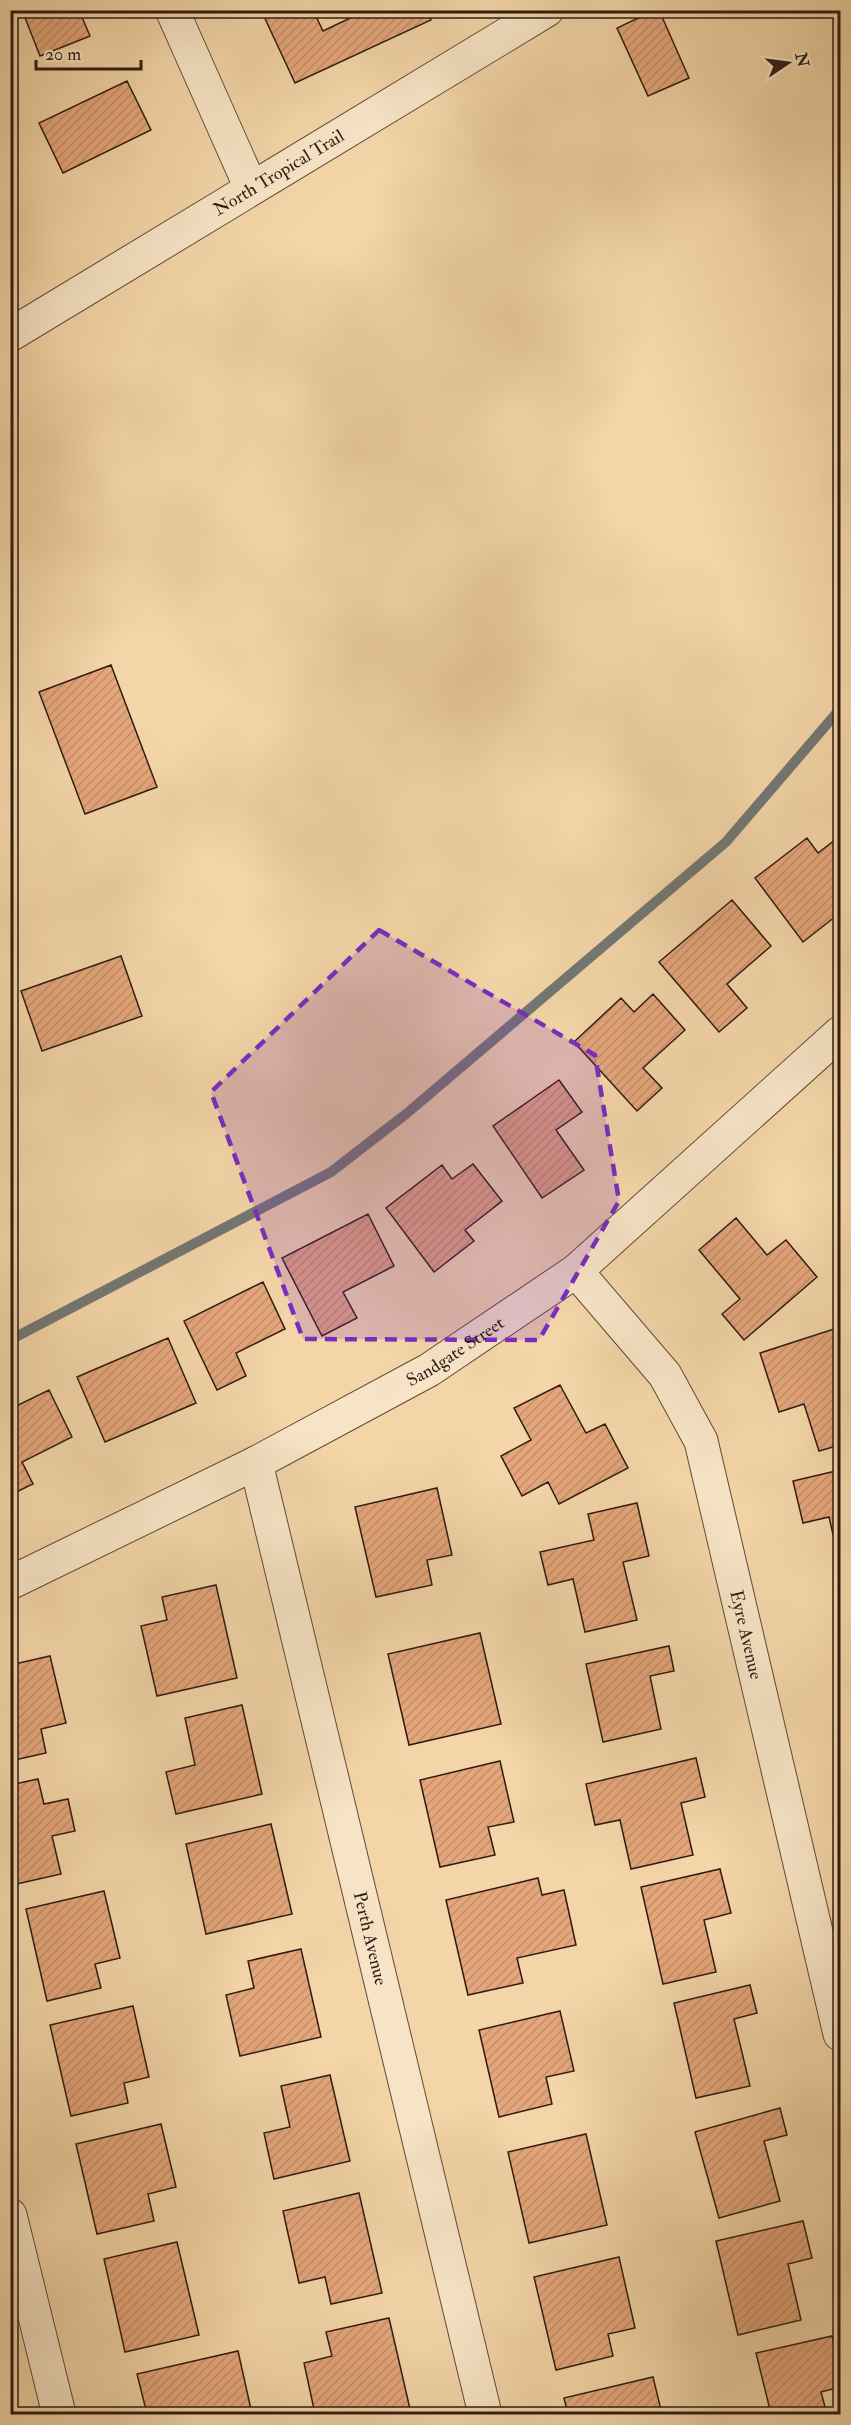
<svg xmlns="http://www.w3.org/2000/svg" width="851" height="2425" font-family="'IM FELL Double Pica',serif">
<style>
.lines{fill:none;stroke-linecap:round;stroke-linejoin:round}
.stream{stroke:#737774;stroke-width:10}
.building{fill:url(#building-hatch);stroke:#2f1b13;stroke-width:1.5}
.minor-casing{stroke:#604a38;stroke-width:35}
.tertiary-casing{stroke:#604a38;stroke-width:35}
.minor{stroke:#f7e4c6;stroke-width:33}
.tertiary{stroke:#f7e4c6;stroke-width:33}
.marked{fill:#7b2cbf;fill-opacity:0.2;stroke:#7b2cbf;stroke-width:4.5;stroke-dasharray:12 8;stroke-linejoin:round}
.labels{text-anchor:middle;stroke-width:5;stroke-linejoin:round;paint-order:stroke}
.street-label{font-size:18px;fill:#2f1b13;stroke:#f7e4c6}
</style>
<defs>
<pattern id="building-hatch" width="6" height="6" patternUnits="userSpaceOnUse" patternTransform="scale(1.5)"><rect width="6" height="6" fill="#e4a67a"/><path d="M-1 1l2-2M0 6l6-6M5 7l2-2" fill="none" stroke="#c48e69"/></pattern>
</defs>
<rect width="100%" height="100%" fill="#f3d5a7"/>
<filter id="stains"><feTurbulence type="fractalNoise" baseFrequency=".00333" numOctaves="4"/><feColorMatrix values="0 0 0 0 .2 0 0 0 0 .09 0 0 0 0 .02 0 0 0 .5 -.17"/></filter>
<radialGradient id="worn" r=".72"><stop offset=".6" stop-color="#630" stop-opacity="0"/><stop offset="1" stop-color="#630" stop-opacity=".3"/></radialGradient>
<g class="lines">
<path class="stream" d="M10 1340 331 1172 406 1114 726 842 840 709"/>
</g>
<path class="building" d="M22 10H79L90 36 40 56Z
M261 10H313L323 31 367 10H426L431 20 295 83Z
M655 10H659L689 78 648 96 617 28Z
M127 81 151 130 63 173 39 123Z
M111 665 157 787 85 814 39 692Z
M840 836V913L803 942 755 878 807 838 818 853Z
M732 900 771 946 727 984 747 1008 719 1032 659 962Z
M121 956 142 1016 42 1051 21 991Z
M653 994 685 1030 643 1068 662 1088 637 1111 574 1042 621 998 634 1012Z
M559 1080 582 1112 556 1130 584 1170 542 1198 493 1126Z
M473 1164 502 1201 465 1230 474 1241 434 1272 386 1208 442 1165 452 1179Z
M368 1214 394 1266 343 1292 357 1318 322 1336 282 1258Z
M736 1218 767 1255 786 1240 817 1277 744 1340 722 1314 740 1299 699 1250Z
M263 1282 285 1329 236 1353 246 1376 217 1390 184 1321Z
M840 1327V1445L819 1451 804 1404 779 1412 760 1353Z
M168 1338 196 1403 105 1442 77 1377Z
M560 1385 586 1433 605 1424 628 1468 559 1504 548 1482 522 1496 501 1456 531 1440 514 1408Z
M49 1390 72 1437 22 1462 33 1484 10 1495V1409Z
M840 1470V1565L829 1517 803 1523 793 1481Z
M437 1488 452 1555 427 1560 432 1585 376 1597 355 1507Z
M637 1503 649 1556 623 1562 637 1620 585 1632 573 1579 548 1585 540 1552 594 1540 588 1514Z
M216 1585 237 1678 157 1696 141 1626 167 1620 162 1597Z
M840 1595V1619L835 1596Z
M480 1633 501 1724 409 1745 388 1654Z
M669 1646 674 1671 650 1676 661 1729 603 1742 586 1664Z
M50 1656 66 1723 41 1729 46 1753 10 1761V1665Z
M242 1705 262 1794 176 1814 166 1772 195 1765 185 1718Z
M696 1758 705 1797 681 1803 693 1855 631 1869 620 1820 595 1825 586 1784Z
M500 1761 514 1822 488 1827 495 1855 440 1867 420 1780Z
M38 1779 44 1804 68 1799 75 1831 52 1836 61 1874 12 1885 10 1785Z
M271 1824 292 1914 206 1934 186 1844Z
M720 1869 731 1913 704 1920 716 1972 663 1984 641 1887Z
M538 1878 542 1895 564 1890 576 1945 517 1958 523 1983 468 1995 446 1900Z
M104 1891 120 1958 95 1964 101 1988 47 2001 26 1909Z
M301 1949 321 2037 240 2056 226 1995 254 1988 248 1961Z
M750 1985 757 2013 734 2019 750 2086 696 2098 674 2003Z
M133 2006 149 2077 124 2083 128 2103 71 2116 50 2025Z
M560 2011 574 2071 546 2077 552 2104 499 2117 479 2030Z
M330 2075 350 2161 274 2179 264 2133 290 2127 281 2086Z
M780 2108 787 2135 764 2141 780 2201 719 2218 695 2132Z
M161 2124 176 2187 148 2194 154 2221 97 2234 76 2144Z
M586 2134 607 2225 529 2243 508 2152Z
M359 2193 382 2293 331 2304 325 2277 299 2283 283 2211Z
M803 2221 812 2258 788 2264 801 2320 738 2335 716 2241Z
M177 2242 199 2335 125 2352 104 2259Z
M619 2257 635 2328 608 2334 613 2356 556 2370 534 2277Z
M389 2318 410 2409 386 2414H315L304 2363 332 2356 326 2332Z
M832 2336 840 2371V2387L821 2392 827 2414H771L756 2353Z
M238 2351 252 2414H147L137 2374Z
M653 2377 662 2414H568L564 2398Z"/>
<g class="lines">
<g class="minor-casing">
<g id="minor">
<path d="M172 10 251 188"/>
<path id="s1" d="M576 1271 665 1375 701 1441 840 2034"/>
<path id="s2" d="M256 1463 485 2414"/>
<path id="s3" d="M10 1583 256 1463 429 1370 576 1271 840 1033"/>
<path d="M10 2215 59 2414"/>
</g>
</g>
<g class="tertiary-casing">
<g id="tertiary">
<path id="s4" d="M10 335 547 10"/>
</g>
</g>
<use href="#minor" class="minor"/>
<use href="#tertiary" class="tertiary"/>
</g>
<path class="marked" d="M379 930 595 1055 619 1201 539 1340 303 1339 211 1092Z"/>
<g class="labels">
<g class="street-label">
<text dy="6" stroke="none"><textPath href="#s4" startOffset="314">North Tropical Trail</textPath></text>
<text dy="6" stroke="none"><textPath href="#s3" startOffset="502">Sandgate Street</textPath></text>
<text dy="6" stroke="none"><textPath href="#s1" startOffset="411">Eyre Avenue</textPath></text>
<text dy="6" stroke="none"><textPath href="#s2" startOffset="489">Perth Avenue</textPath></text>
</g>
</g>
<rect width="851" height="2425" fill="none" stroke="#f3d5a7" stroke-width="36"/>
<rect x="12" y="12" width="827" height="2401" fill="none" stroke="#2f1b13" stroke-width="3"/>
<rect x="18" y="18" width="815" height="2389" fill="none" stroke="#2f1b13" stroke-width="1.5"/>
<g transform="translate(788 63) rotate(77)" stroke="#f7e4c6" stroke-width="4.5" paint-order="stroke">
<path d="M0-4.5L10 22L0 15L-10 22Z" fill="#2f1b13"/>
<text y="-9" font-size="16" font-weight="bold" text-anchor="middle" fill="#2f1b13">N</text>
</g>
<path d="M36 60v9h105v-9" fill="none" stroke="#2f1b13" stroke-width="3"/>
<text x="45" y="60" font-size="18" fill="#2f1b13" stroke="#f7e4c6" stroke-width="4.5" paint-order="stroke">20 m</text>
<rect width="100%" height="100%" filter="url(#stains)"/>
<rect width="100%" height="100%" fill="url(#worn)"/>
</svg>
